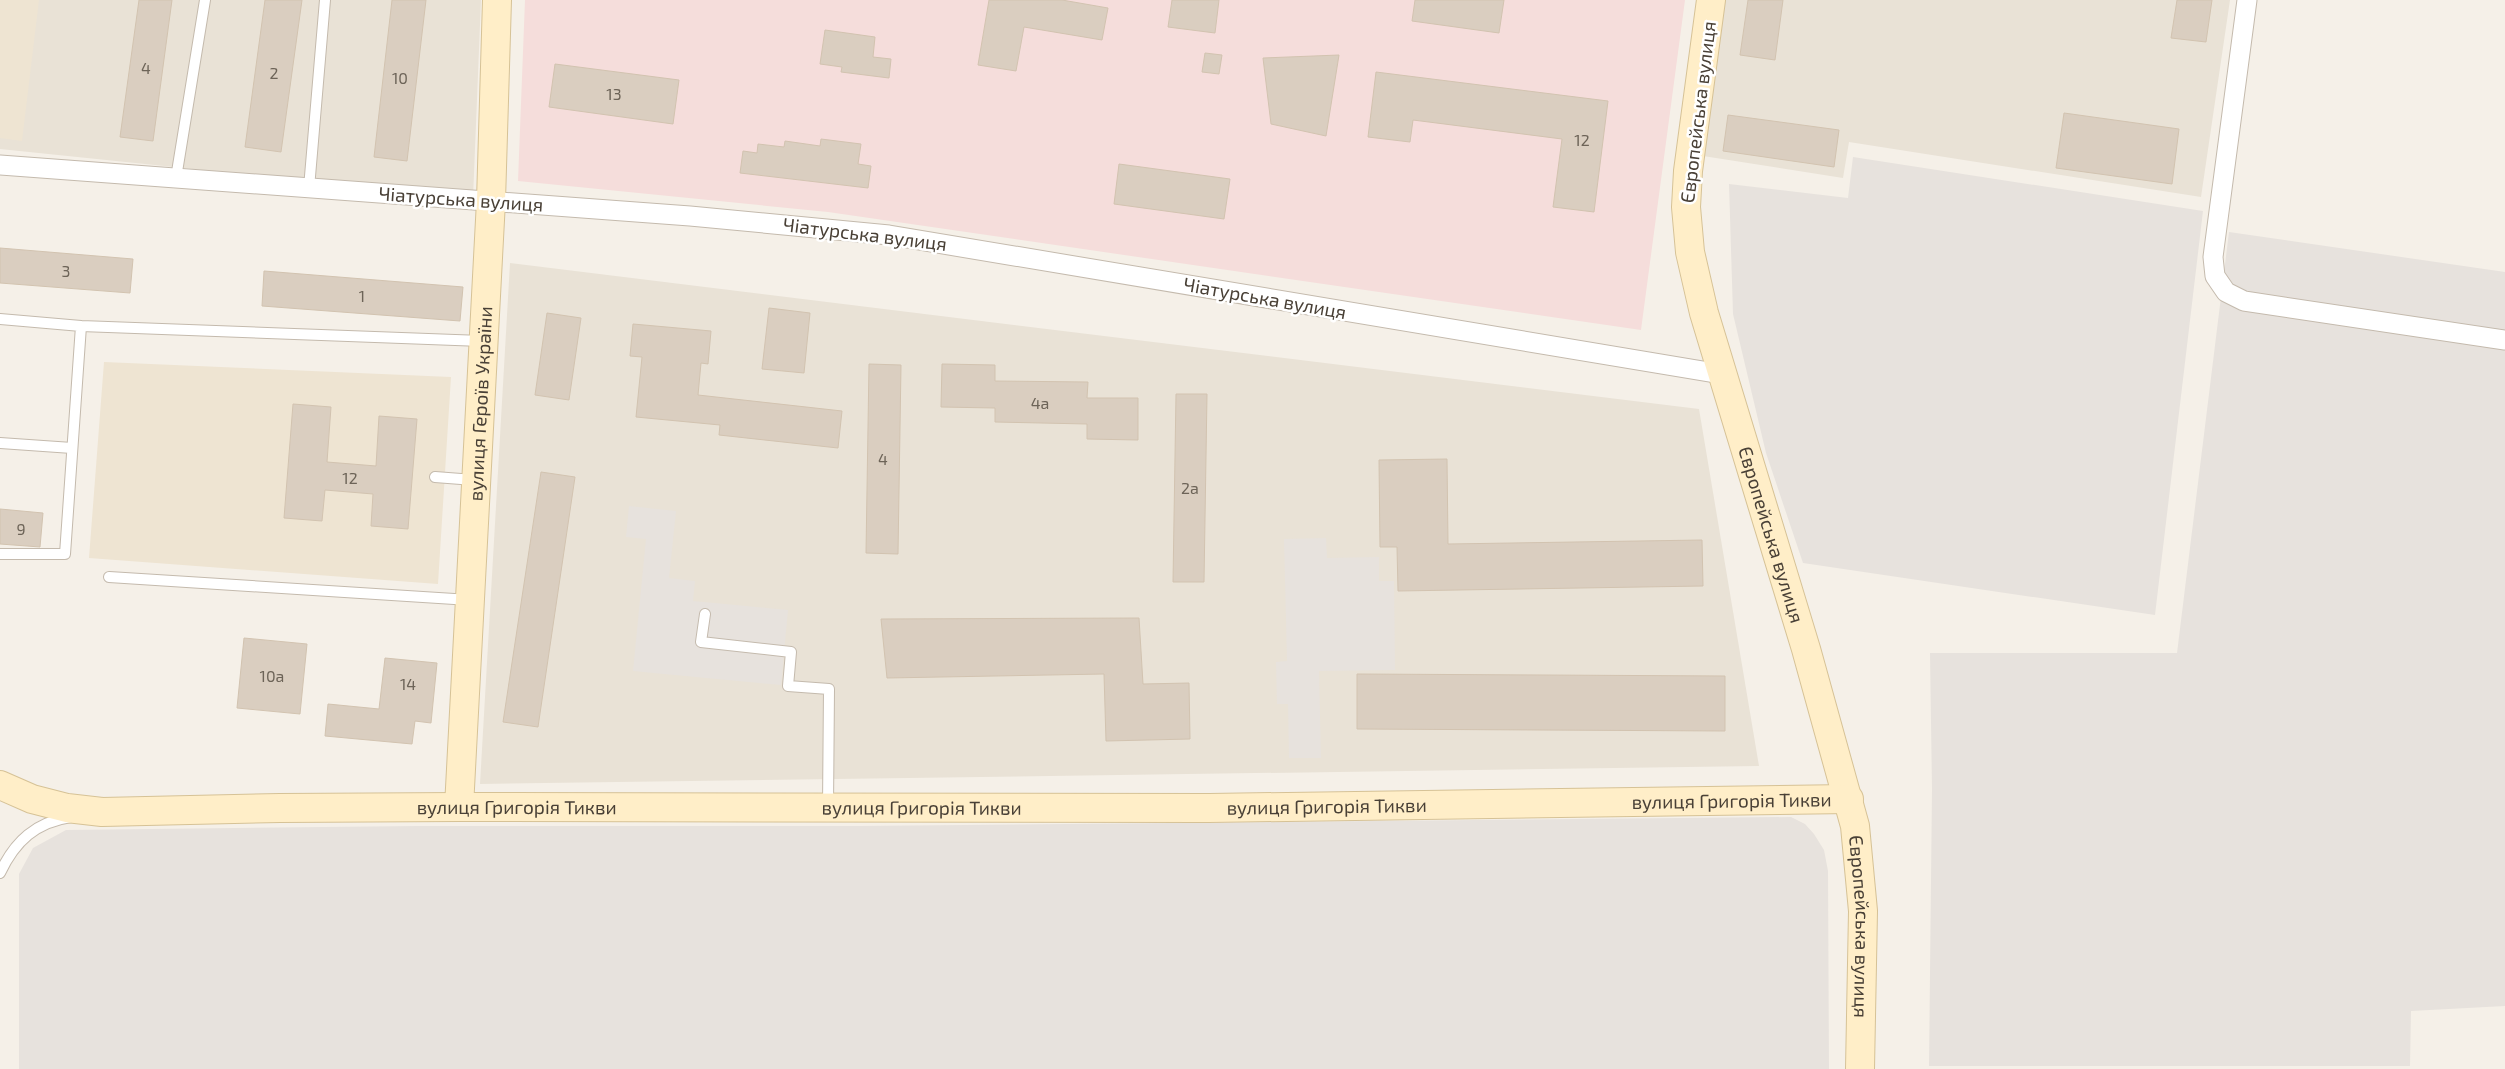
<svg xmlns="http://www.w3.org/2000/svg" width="2505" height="1069" font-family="'Exo 2',sans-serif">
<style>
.residential{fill:#e9e2d6}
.industrial{fill:#e7e2dd}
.education{fill:#eee4d2}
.medical{fill:#f5dddb}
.building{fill:#dacec0;stroke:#d2c3b0}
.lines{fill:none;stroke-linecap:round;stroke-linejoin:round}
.lane-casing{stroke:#c4baad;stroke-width:12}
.street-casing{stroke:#c4baad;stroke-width:21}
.secondary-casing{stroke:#d6c296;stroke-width:30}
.lane{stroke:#fff;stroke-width:10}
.street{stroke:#fff;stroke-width:19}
.secondary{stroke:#ffeec8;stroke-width:28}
.labels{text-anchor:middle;stroke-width:5;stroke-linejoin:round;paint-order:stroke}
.number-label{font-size:16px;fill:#6d6458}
.street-label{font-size:19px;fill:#494036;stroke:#fff}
</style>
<rect width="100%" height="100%" fill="#f5f0e8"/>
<path class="residential" d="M0 0H481L473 198 0 149Z
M1723 0H2230L2201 197 1849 142 1843 178 1703 156Z
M510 263 1699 409 1759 766 480 784Z"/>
<path class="industrial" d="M1853 157 2203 211 2155 615 1803 563 1766 453 1733 314 1729 184 1848 198Z
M2229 232 2505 272V1006L2411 1011 2410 1066H1929L1932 789 1930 653H2177Z
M629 506 676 511 669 578 695 581 693 601 788 610 781 685 633 671 646 539 626 537Z
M1326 538 1327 558 1379 557V581H1394L1395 670 1319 671 1321 758H1289L1288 704H1277L1276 662 1287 661 1284 539Z
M1791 817 1805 824 1814 834 1824 850 1828 871 1829 1069H19V874L33 848 66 830 417 826H860Z"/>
<path class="education" d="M0 0H39L22 141 0 138Z
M104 362 451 377 438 584 89 558Z"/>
<path class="medical" d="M525 0H1685L1641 330 828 212 518 181Z"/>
<path class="building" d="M139 0H172L153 141 120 137Z
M265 0H302L281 152 245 147Z
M392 0H426L407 161 374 157Z
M989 0H1062L1108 8 1102 40 1024 27 1016 71 978 65Z
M1172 0H1219L1215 33 1168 27Z
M1415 0H1504L1499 33 1412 21Z
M1748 0H1783L1775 60 1740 55Z
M2177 0H2212L2206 42 2171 38Z
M825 30 875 37 873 57 891 59 889 78 841 72 842 67 820 64Z
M1205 53 1222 55 1219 74 1202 72Z
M1339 55 1326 136 1271 124 1263 58Z
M555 64 679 80 673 124 549 107Z
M1376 72 1608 101 1594 212 1553 207 1562 139 1413 120 1410 142 1368 137Z
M2064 113 2179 129 2172 184 2056 168Z
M1728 115 1839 130 1834 167 1723 151Z
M821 139 861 144 858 164 871 166 868 188 740 173 743 151 757 153 758 144 784 147 785 141 820 146Z
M1119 164 1230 179 1224 219 1114 204Z
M0 248 133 259 130 293 0 283Z
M264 271 463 287 460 321 262 306Z
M769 308 810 313 804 373 762 369Z
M547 313 581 318 569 400 535 395Z
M633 324 711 331 708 364 701 363 698 395 842 411 838 448 719 435 720 425 636 417 642 357 630 356Z
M869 364 901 365 898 554 866 553Z
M942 364 995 365V381L1088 382 1087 398H1138V440L1087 439V424L995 422V408L941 407Z
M1176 394H1207L1204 582H1173Z
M293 404 331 407 327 462 376 466 379 416 417 419 408 529 371 526 373 494 325 490 322 521 284 518Z
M1447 459 1448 544 1702 540 1703 586 1398 591 1397 547H1380L1379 460Z
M541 472 575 477 538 727 503 722Z
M0 509 43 513 40 547 0 544Z
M1139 618 1143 684 1189 683 1190 739 1106 741 1104 674 887 678 881 619Z
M244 638 307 644 300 714 237 708Z
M385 658 437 663 431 723 415 721 412 744 325 736 328 704 379 709Z
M1357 674 1725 676V731L1357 729Z"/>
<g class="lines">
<g class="lane-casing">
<path id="lane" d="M176 178 205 0
M309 188 325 0
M0 319 81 326
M0 443 72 448
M435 477 474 480
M0 554H65L81 326 482 341
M109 577 470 600
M705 614 701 642 791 652 788 686 829 689 828 807
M0 873C15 841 36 822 71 817"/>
</g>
<g class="street-casing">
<path id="street" d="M2247 0 2213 257 2215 276 2226 292 2244 301 2505 340
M0 165 690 216 889 235 1721 374"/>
</g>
<g class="secondary-casing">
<g id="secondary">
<path id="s1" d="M1711 0 1688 171 1686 207 1690 252 1704 313 1806 649 1855 826 1863 911 1860 1069"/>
<path id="s2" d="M0 785 32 799 67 808 102 812 280 808 459 807 1209 808 1849 799"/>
<path id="s3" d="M459 807 491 201 497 0"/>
</g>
</g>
<use href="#lane" class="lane"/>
<use href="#street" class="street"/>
<use href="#secondary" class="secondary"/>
</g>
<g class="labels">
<g class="number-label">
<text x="146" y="74">4</text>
<text x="274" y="79">2</text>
<text x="400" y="84">10</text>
<text x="614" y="100">13</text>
<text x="1582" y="146">12</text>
<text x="66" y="277">3</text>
<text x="362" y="302">1</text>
<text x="1040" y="409">4а</text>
<text x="883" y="465">4</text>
<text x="350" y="484">12</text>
<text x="1190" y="494">2а</text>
<text x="21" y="535">9</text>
<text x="272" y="682">10а</text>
<text x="408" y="690">14</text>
</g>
<g class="street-label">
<text transform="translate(1698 112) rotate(-83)" y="7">Європейська вулиця</text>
<text transform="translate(461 199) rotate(4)" y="7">Чіатурська вулиця</text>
<text transform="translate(865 234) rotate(7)" y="7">Чіатурська вулиця</text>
<text transform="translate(1265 298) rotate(10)" y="7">Чіатурська вулиця</text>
<text dy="7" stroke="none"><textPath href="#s3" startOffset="404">вулиця Героїв України</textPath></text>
<text dy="7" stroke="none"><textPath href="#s1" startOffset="548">Європейська вулиця</textPath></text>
<text dy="7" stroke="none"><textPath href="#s2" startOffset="1736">вулиця Григорія Тикви</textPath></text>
<text dy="7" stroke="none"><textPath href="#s2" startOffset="1331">вулиця Григорія Тикви</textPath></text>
<text dy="7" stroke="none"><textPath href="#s2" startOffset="521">вулиця Григорія Тикви</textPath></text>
<text dy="7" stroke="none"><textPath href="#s2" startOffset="926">вулиця Григорія Тикви</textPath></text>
<text dy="7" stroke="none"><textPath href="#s1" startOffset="952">Європейська вулиця</textPath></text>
</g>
</g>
</svg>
